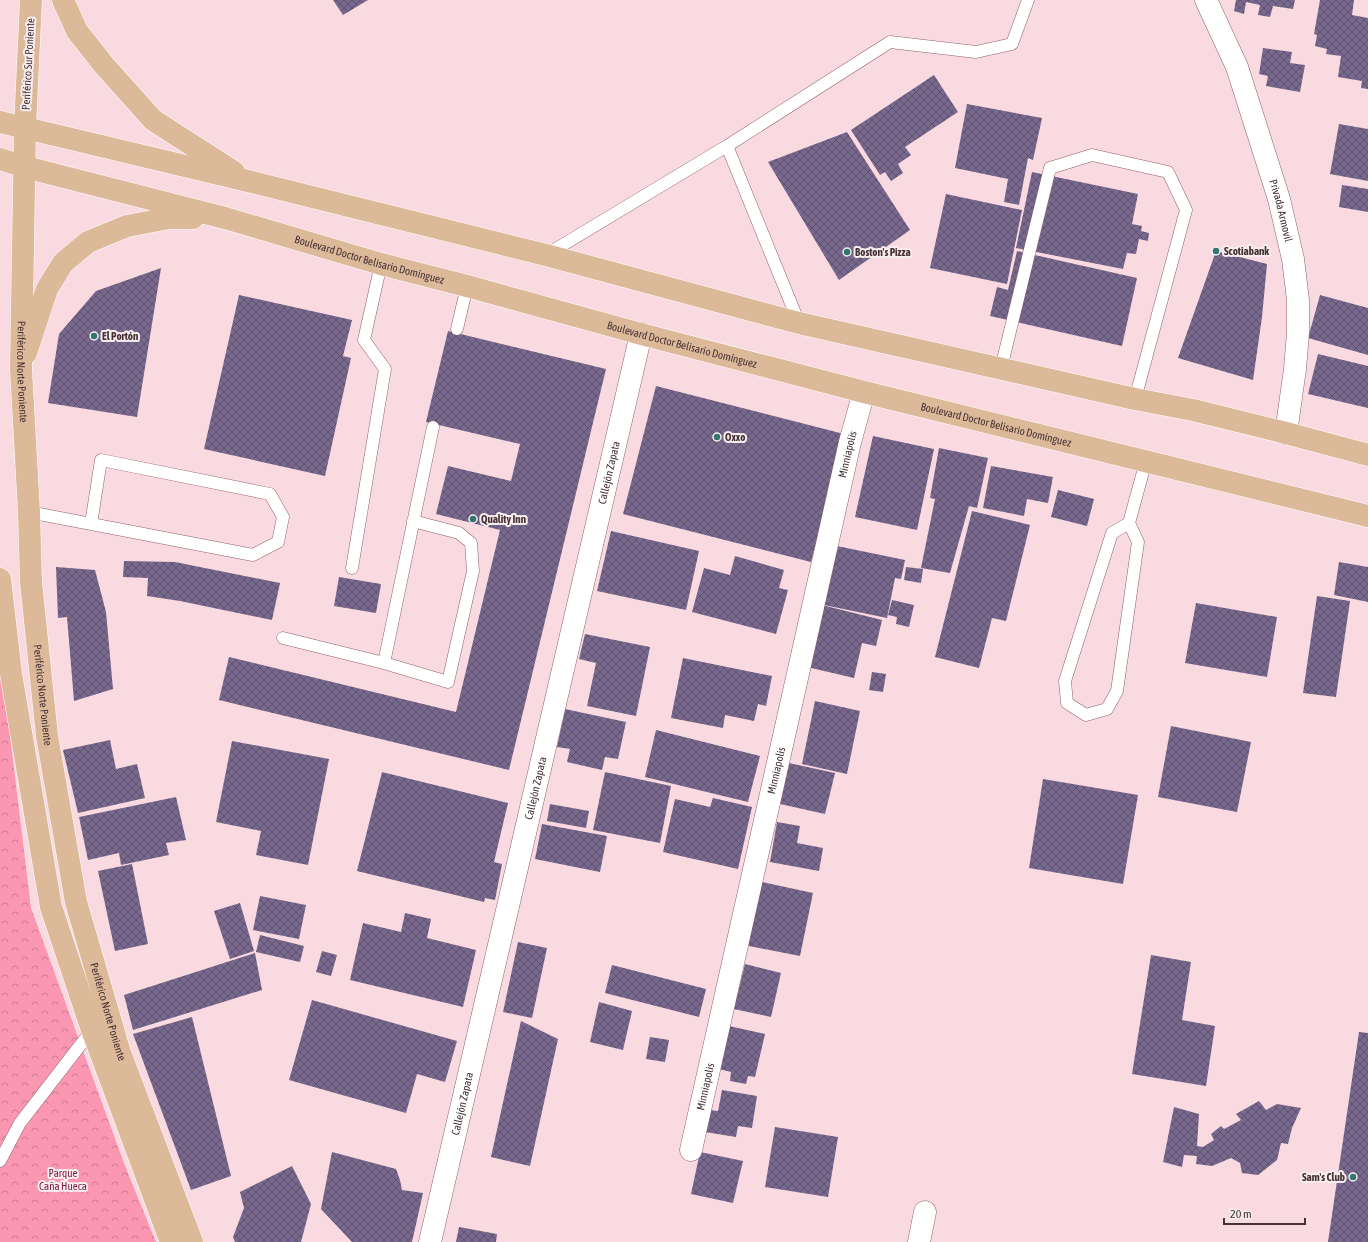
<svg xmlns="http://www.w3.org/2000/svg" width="1368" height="1242" font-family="'Asap Condensed',sans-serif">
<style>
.forest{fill:url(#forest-crowns)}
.building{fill:url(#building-cross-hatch)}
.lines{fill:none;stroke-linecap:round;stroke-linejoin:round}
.service-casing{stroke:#8d606c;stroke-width:13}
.minor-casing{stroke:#8d606c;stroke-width:23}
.primary-casing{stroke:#fff;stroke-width:23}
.service{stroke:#fff;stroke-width:12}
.minor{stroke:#fff;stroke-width:22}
.primary{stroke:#dcb998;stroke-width:22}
.poi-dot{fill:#31776e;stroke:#f8eef0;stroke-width:1.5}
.labels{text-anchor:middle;stroke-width:4;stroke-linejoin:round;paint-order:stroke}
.street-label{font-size:11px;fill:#463136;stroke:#f8eef0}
.poi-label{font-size:11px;font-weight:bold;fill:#463136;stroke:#f8eef0;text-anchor:start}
.park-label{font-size:11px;fill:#7c183e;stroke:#f8eef0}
</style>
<defs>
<pattern id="forest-crowns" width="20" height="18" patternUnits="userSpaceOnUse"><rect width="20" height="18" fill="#fc97b2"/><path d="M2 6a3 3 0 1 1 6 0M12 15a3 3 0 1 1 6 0" fill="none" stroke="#ce7c92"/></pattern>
<pattern id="building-cross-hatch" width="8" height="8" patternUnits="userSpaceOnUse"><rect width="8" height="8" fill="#78688e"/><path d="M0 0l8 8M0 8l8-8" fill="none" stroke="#5f526e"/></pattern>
</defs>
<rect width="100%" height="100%" fill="#fadae1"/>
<path class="forest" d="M0 639 3 678 31 908 125 1166 156 1242H0Z"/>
<path class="building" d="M333 0H368L343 15Z
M1236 0H1295L1293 9 1273 6 1270 17 1258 15 1260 5 1246 2 1244 14 1234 11Z
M1320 0H1354L1352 15 1368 18V89L1361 88 1362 81 1338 77 1341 56 1326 54 1327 49 1315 46 1317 35 1314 34Z
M1263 48 1292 52 1290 63 1305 65 1300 92 1266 86 1268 76 1259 74Z
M934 75 958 112 905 147 911 155 898 164 903 173 891 181 885 172 880 175 851 130Z
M967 104 1042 118 1033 160 1028 158 1019 205 1004 202 1008 179 955 168Z
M1339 124 1368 129V181L1330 174Z
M847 132 910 230 839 280 768 162Z
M1032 172 1138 194 1132 224 1142 226 1141 231 1149 233 1148 241 1139 239 1136 254 1127 253 1123 269 1016 248Z
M1342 185 1368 189V212L1339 207Z
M946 194 1022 210 1007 284 930 268Z
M1017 251 1137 278 1122 346 990 316 997 287 1008 290Z
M1216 251 1267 264 1262 317 1253 380 1178 358Z
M161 268 137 417 48 403 59 334 96 291Z
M239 295 352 320 343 356 351 358 325 476 204 449Z
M1320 295 1368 308V355L1308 338Z
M448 331 606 369 509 770 219 700 229 657 456 712 500 530 436 514 448 466 511 481 520 444 426 422Z
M1318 354 1368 366V408L1308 394Z
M656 386 844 434 811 562 623 514Z
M873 436 934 449 917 530 855 517Z
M939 448 988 458 977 508 969 506 950 573 921 568 935 499 930 498Z
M991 466 1053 477 1048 503 1027 499 1024 516 983 508Z
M1058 490 1094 499 1087 526 1051 517Z
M972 511 1030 525 1006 621 992 618 979 668 935 657Z
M611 531 699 551 686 610 597 591Z
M837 546 905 560 901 579 895 578 887 618 824 605Z
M735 556 784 570 779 588 788 590 776 634 692 612 704 568 730 575Z
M124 561 175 562 280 583 272 620 180 601 147 596 148 578 123 577Z
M1339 562 1368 567V602L1334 595Z
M56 567 95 570 106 612 113 689 74 701 67 617 58 618Z
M906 567 923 569 921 583 904 580Z
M339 577 381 584 376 613 334 606Z
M1317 596 1350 601 1336 697 1303 693Z
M892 600 914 605 909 627 896 624 897 617 888 615Z
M1196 603 1277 617 1267 677 1185 663Z
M822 605 882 620 876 646 862 643 854 678 807 667Z
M585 634 650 647 636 716 587 706 596 663 579 659Z
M683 658 772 676 766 706 758 704 754 721 725 715 723 728 671 718Z
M872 672 886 674 883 692 869 690Z
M815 701 860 711 847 774 802 764Z
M565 709 626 722 618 759 605 757 602 770 567 762 570 749 557 747Z
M1171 726 1251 742 1237 812 1158 797Z
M656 730 760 756 748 802 645 777Z
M110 740 116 769 137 764 145 798 78 813 63 750Z
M232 741 329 759 308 865 256 855 261 831 216 822Z
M789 763 835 773 825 814 780 804Z
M382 772 508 803 494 862 502 864 495 900 485 898 484 902 357 871Z
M605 772 671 786 660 843 593 830Z
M1043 779 1138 795 1123 884 1029 868Z
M176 797 186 840 166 843 169 855 121 865 119 853 88 860 79 817Z
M713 798 752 807 738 869 663 852 675 799 710 807Z
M550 804 589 811 586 828 547 821Z
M777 822 800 826 797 843 823 848 819 871 770 862Z
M542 824 607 836 600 872 535 859Z
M132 864 148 944 115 951 98 871Z
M757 881 813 893 800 956 744 945Z
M260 896 306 905 299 939 253 930Z
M240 903 254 951 230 959 214 911Z
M405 913 431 919 427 938 476 950 463 1007 350 980 363 923 401 932Z
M260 935 304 946 300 962 256 952Z
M518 942 547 948 532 1018 503 1012Z
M322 951 337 955 331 976 316 972Z
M255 953 262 990 133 1030 124 995Z
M1151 955 1191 962 1182 1020 1215 1026 1206 1086 1132 1074Z
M745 964 781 973 771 1017 734 1009Z
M612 965 706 989 699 1017 605 993Z
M312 1000 457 1041 445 1082 417 1074 406 1113 289 1080Z
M599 1002 632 1011 623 1050 590 1042Z
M192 1017 231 1176 191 1190 133 1034Z
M521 1021 558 1039 530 1166 491 1157Z
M729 1026 765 1034 755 1077 748 1076 746 1084 730 1081 731 1072 719 1069Z
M1359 1032 1368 1033V1242H1328Z
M650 1037 669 1040 665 1062 646 1059Z
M722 1090 757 1096 752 1128 738 1126 736 1137 705 1132 709 1110 718 1111Z
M1259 1101 1266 1110 1277 1104 1301 1108 1292 1128 1288 1144 1281 1143 1277 1160 1258 1175 1242 1173 1240 1163 1231 1158 1212 1166 1196 1164 1197 1156 1184 1155 1182 1167 1163 1162 1174 1107 1199 1114 1197 1146 1203 1147 1214 1140 1211 1134 1221 1126 1224 1129 1241 1120 1236 1114Z
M775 1127 838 1137 828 1197 765 1187Z
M332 1152 396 1169 400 1180 402 1190 423 1193 412 1242H352L321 1209Z
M700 1152 743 1161 733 1203 691 1194Z
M292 1166 311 1204 301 1242H235L233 1237 244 1208 240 1192Z
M459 1227 497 1234 496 1242H456Z"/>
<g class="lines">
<g class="service-casing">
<path id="service" d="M727 146 799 323
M546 255 727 146 890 42 976 52 1012 44 1028 0
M457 329 467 286
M1001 368 1050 168 1092 155 1168 172 1186 210 1135 399
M29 512 253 555 278 542 283 517 270 494 101 460 91 524
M1129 523 1112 533 1065 681 1067 703 1086 715 1107 709 1117 691 1138 542 1129 523 1146 461
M352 568 385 369 364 340 381 264
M283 638 384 663 448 682 473 571 471 543 459 533 413 521
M384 663 433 427
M0 1161 20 1123 92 1030"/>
</g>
<g class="minor-casing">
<g id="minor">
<path id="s1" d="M1206 0 1237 67 1279 199 1293 259 1298 300V333L1295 369 1286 433"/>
<path id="s2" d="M691 1150 850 442 864 392"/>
<path id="s3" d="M430 1242 641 334"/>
<path d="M919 1242 925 1212"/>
</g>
</g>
<g class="primary-casing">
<g id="primary">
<path id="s4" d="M31 0 25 127 21 369 29 512 31 582 47 736 76 902 120 1053 192 1242"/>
<path d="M63 0 77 31 103 64 153 120 234 172"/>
<path d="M0 122 248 181 546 255 799 323 1135 399 1193 410 1286 433 1368 455"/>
<path id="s5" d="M0 159 25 167 225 218 381 264 467 286 641 334 864 392 1368 516"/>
<path d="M26 353 47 289 63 263 88 242 127 226 169 218H193"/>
<path d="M0 579 11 674 51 907 92 1030 171 1242"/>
</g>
</g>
<use href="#service" class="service"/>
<use href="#minor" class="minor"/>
<use href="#primary" class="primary"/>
</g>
<g class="poi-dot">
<circle cx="1216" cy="251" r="4"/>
<circle cx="847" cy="252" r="4"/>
<circle cx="94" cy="336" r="4"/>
<circle cx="717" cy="437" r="4"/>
<circle cx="473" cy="519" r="4"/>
<circle cx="1353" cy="1177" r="4"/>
</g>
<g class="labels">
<g class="street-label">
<text transform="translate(28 64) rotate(-87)" y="4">Periférico Sur Poniente</text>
<text dy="4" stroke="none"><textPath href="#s1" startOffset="224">Privada Armovil</textPath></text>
<text dy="4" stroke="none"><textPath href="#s5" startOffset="383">Boulevard Doctor Belisario Domínguez</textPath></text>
<text dy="4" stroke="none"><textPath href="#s5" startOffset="707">Boulevard Doctor Belisario Domínguez</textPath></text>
<text dy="4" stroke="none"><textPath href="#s4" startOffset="372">Periférico Norte Poniente</textPath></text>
<text dy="4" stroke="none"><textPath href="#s5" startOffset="1031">Boulevard Doctor Belisario Domínguez</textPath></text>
<text dy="4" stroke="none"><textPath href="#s2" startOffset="713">Minniapolis</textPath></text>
<text dy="4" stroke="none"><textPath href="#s3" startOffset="790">Callejón Zapata</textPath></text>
<text dy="4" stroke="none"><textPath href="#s4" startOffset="696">Periférico Norte Poniente</textPath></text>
<text dy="4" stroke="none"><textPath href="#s2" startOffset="389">Minniapolis</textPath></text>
<text dy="4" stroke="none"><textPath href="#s3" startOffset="466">Callejón Zapata</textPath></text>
<text dy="4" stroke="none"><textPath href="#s4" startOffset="1020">Periférico Norte Poniente</textPath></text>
<text dy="4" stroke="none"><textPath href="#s2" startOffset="65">Minniapolis</textPath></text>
<text dy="4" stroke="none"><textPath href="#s3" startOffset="142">Callejón Zapata</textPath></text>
</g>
<g class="poi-label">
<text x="1224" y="255">Scotiabank</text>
<text x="855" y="256">Boston's Pizza</text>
<text x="102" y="340">El Portón</text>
<text x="725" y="441">Oxxo</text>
<text x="481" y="523">Quality Inn</text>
<text x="1345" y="1181" text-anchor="end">Sam's Club</text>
</g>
<g class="park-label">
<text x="63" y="1177">Parque<tspan x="63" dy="13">Caña Hueca</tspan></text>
</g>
</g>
<path d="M1224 1218v6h81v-6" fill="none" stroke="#463136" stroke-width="2"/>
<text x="1230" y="1218" font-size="12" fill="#463136" stroke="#f8eef0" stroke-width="3" paint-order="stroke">20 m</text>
</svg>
